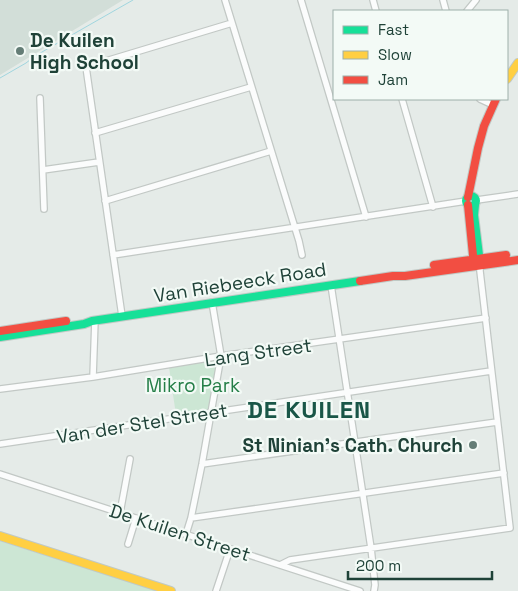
<svg xmlns="http://www.w3.org/2000/svg" width="518" height="591" font-family="'Space Grotesk',sans-serif">
<style>
.built{fill:#d2ded8}
.green{fill:#cce6d4}
.lines{fill:none;stroke-linecap:round;stroke-linejoin:round}
.stream{stroke:#a0d5de;stroke-width:1}
.street-casing{stroke:#c2c8c5;stroke-width:8}
.fast-casing{stroke:#c0c9c5;stroke-width:10}
.slow-casing{stroke:#c0c9c5;stroke-width:10}
.jam-casing{stroke:#c0c9c5;stroke-width:10}
.street{stroke:#fbfcfc;stroke-width:5.5}
.fast{stroke:#16e098;stroke-width:8}
.slow{stroke:#ffcf43;stroke-width:8}
.jam{stroke:#f24e42;stroke-width:8}
.poi-dot{fill:#647d76;stroke:#f3faf6;stroke-width:2}
.labels{text-anchor:middle;stroke-width:4.5;stroke-linejoin:round;paint-order:stroke}
.poi-label{font-size:19px;font-weight:bold;fill:#1f4238;stroke:#f3faf6;text-anchor:start}
.street-label{font-size:19px;fill:#1f4238;stroke:#f3faf6}
.park-label{font-size:19px;fill:#247e47;stroke:#f3faf6}
.district-label{font-size:24px;font-weight:bold;letter-spacing:1px;fill:#195647;stroke:#f3faf6}
</style>
<rect width="100%" height="100%" fill="#e5ebe8"/>
<path class="built" d="M0 0H123L0 75Z"/>
<path class="green" d="M215 360 218 361 209 410 176 415 169 367Z
M0 541 157 591H0Z"/>
<g class="lines">
<path class="stream" d="M0 78 26 63 35 56 133 0"/>
<g class="street-casing">
<path id="street" d="M225 0 299 241 302 255
M301 0 366 217
M373 0 376 11
M443 0 446 11
M467 11 476 0
M40 98 44 209
M402 99 433 207
M480 99 493 105
M95 133 251 87
M43 170 99 162
M477 200 518 194
M105 201 271 151
M113 255 466 201
M331 285 371 548 375 585 374 591
M122 316 86 67 232 23
M93 377 95 320
M0 389 93 377 221 356 486 318
M0 444 491 371
M202 464 497 422
M0 474 360 591
M120 513 130 459
M191 518 504 473
M186 534 191 518 202 464 221 356 212 302
M128 544 136 518
M280 565 290 560 510 528 480 271V264
M216 591 230 549"/>
</g>
<g class="fast-casing">
<path id="fast" d="M466 201a5 5 0 1 1 10 0a5 5 0 1 1-10 0Z
M475 205 474 215 480 263
M0 337 84 324 92 321 360 281"/>
</g>
<g class="slow-casing">
<path id="slow" d="M507 79 518 63
M0 536 171 591"/>
</g>
<g class="jam-casing">
<path id="jam" d="M468 197 478 148 484 126 496 99
M468 205 474 265
M434 265 506 255
M360 281 393 276H405L518 260
M0 331 66 321"/>
</g>
<use href="#street" class="street"/>
<use href="#fast" class="fast"/>
<use href="#slow" class="slow"/>
<use href="#jam" class="jam"/>
</g>
<g class="poi-dot">
<circle cx="20" cy="51" r="5"/>
<circle cx="473" cy="445" r="5"/>
</g>
<g class="labels">
<g class="poi-label">
<text x="30" y="47">De Kuilen<tspan x="30" dy="22">High School</tspan></text>
<text x="463" y="452" text-anchor="end">St Ninian's Cath. Church</text>
</g>
<g class="street-label">
<text transform="translate(240 282) rotate(-9)" y="7">Van Riebeeck Road</text>
<text transform="translate(258 352) rotate(-8)" y="7">Lang Street</text>
<text transform="translate(142 423) rotate(-9)" y="7">Van der Stel Street</text>
<text transform="translate(180 532) rotate(18)" y="7">De Kuilen Street</text>
</g>
<g class="park-label">
<text x="193" y="392">Mikro Park</text>
</g>
<g class="district-label">
<text x="309" y="418">DE KUILEN</text>
</g>
</g>
<rect x="333" y="10" width="175" height="90" fill="#f3faf6" stroke="#9eb0aa"/>
<rect x="343" y="26" width="25" height="8" fill="#16e098" stroke="#9eb0aa"/>
<text x="378" y="35" font-size="15" fill="#1f4238">Fast</text>
<rect x="343" y="51" width="25" height="8" fill="#ffcf43" stroke="#9eb0aa"/>
<text x="378" y="60" font-size="15" fill="#1f4238">Slow</text>
<rect x="343" y="76" width="25" height="8" fill="#f24e42" stroke="#9eb0aa"/>
<text x="378" y="85" font-size="15" fill="#1f4238">Jam</text>
<path d="M348 571v8h144v-8" fill="none" stroke="#1f4238" stroke-width="2.5"/>
<text x="356" y="571" font-size="15" fill="#1f4238" stroke="#f3faf6" stroke-width="4" paint-order="stroke">200 m</text>
</svg>
